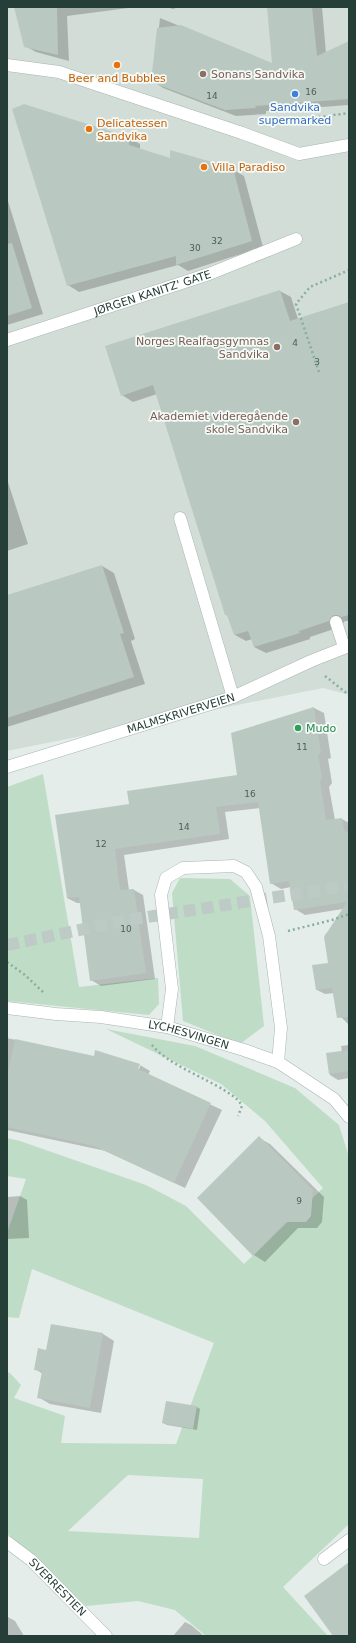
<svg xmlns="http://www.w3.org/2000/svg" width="356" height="1643" font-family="'DejaVu Sans',sans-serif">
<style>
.built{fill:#d3ddd8}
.green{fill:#bfddc6;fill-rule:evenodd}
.shadow{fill:#0003;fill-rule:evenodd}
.building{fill:#bac8c2}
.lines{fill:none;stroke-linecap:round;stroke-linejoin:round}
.major-tunnel{stroke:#becac5;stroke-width:12;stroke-dasharray:12 6;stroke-linecap:butt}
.minor-casing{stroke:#a7b5b0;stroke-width:13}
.path{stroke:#87afa1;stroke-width:2.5;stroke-dasharray:2 3;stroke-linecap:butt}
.minor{stroke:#fff;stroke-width:12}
.food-dot{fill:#e8710a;stroke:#f5faf7;stroke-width:1.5}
.education-dot{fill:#8d6e63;stroke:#f5faf7;stroke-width:1.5}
.shop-dot{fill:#3f7fe0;stroke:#f5faf7;stroke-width:1.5}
.leisure-dot{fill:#2e9e5b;stroke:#f5faf7;stroke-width:1.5}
.labels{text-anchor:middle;stroke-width:3.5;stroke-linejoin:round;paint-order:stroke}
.number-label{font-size:9px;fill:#4a605a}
.education-label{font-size:11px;fill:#785e54;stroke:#f5faf7;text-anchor:end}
.food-label{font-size:11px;fill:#c56008;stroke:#f5faf7;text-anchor:start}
.shop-label{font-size:11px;fill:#366cbe;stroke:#f5faf7}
.street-label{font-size:11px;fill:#253e37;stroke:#f5faf7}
.leisure-label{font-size:11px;fill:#27864d;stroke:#f5faf7;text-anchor:start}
</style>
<rect width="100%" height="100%" fill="#e4ede9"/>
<path class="built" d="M7 7H349V695L323 688 7 751Z"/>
<path class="green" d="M43 774 79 987 158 978 159 1004 149 1015 7 1001V787Z
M180 878 230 879 250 896 264 1026 240 1044 183 1021 172 893Z
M106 1029 195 1046 295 1088 339 1125 349 1157V1524L283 1587 328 1636H206L175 1610 138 1601 86 1606 7 1533V1372L10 1373 21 1385 14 1398 65 1416 61 1443 176 1444 214 1343 32 1269 19 1318 7 1317V1233L26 1179 7 1176V1138L20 1141 146 1185 186 1206 244 1264 323 1188 265 1121 221 1084ZM128 1475 203 1479 199 1538 68 1531Z"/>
<path class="shadow" d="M15 7H136L67 16 69 61 36 52 25 46Z
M169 7H181L172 9Z
M268 7H322L326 53 349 42V105L266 111V114L236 116 163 88 153 81 160 18 273 64Z
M129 138 140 144V150L171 159 232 169 244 176 263 247 188 271 178 265 79 292 68 285Z
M7 198 43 314 7 325Z
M280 291 291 297 298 319 349 303V621H345L340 627 310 637V639L266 653 254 647 252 639 246 641 235 635 229 616 226 615 157 394 133 402 122 395Z
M7 479 28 544 7 551Z
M102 566 114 573 135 639 131 641 145 684 7 727V596Z
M314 708 324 713 331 758 328 759 332 783 329 787 335 820 342 819 349 823V908L305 915 295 909 291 887 281 889 271 883 260 808 225 812 229 839 124 855 129 890H134L143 895 155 979 101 986 91 980 81 903H77L67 898 130 805 238 776 232 734Z
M349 931V1025L337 1013 334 993 325 994 317 990 330 963 325 934Z
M7 1038 95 1058 96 1051 140 1065 150 1071 148 1075 222 1110 185 1188 106 1151 7 1130ZM138 1065H141L136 1074Z
M349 1045V1078L338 1080 330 1075 327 1054 342 1052 341 1046Z
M259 1138 270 1144 324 1197 322 1222 317 1228H298L265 1262 254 1255Z
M20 1196 27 1200 29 1238 7 1239V1197Z
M52 1325 103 1334 114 1341 101 1413 50 1404 38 1397 43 1374 35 1369 47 1351Z
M167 1402 197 1407 200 1409 197 1430 167 1425 163 1423Z
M8 1617 15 1621 24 1636H7Z
M185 1622 191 1625 204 1636H173Z"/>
<path class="building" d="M14 7H57L58 55 24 47Z
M267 7H312L317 56 349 41V99L255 106 256 108 225 110 151 82 157 28 181 25 272 63Z
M24 104 129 137V145L170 158V150L233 168 252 241 176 265V256L67 286 12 109Z
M12 243 32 308 7 316V244Z
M280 290 290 321 349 302V615L341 617 338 615H333L329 621 299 631 300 633 254 647 248 631 234 635 227 615H225L153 385 121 396 105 346Z
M102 565 124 633 120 634 134 677 7 718V595Z
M314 707 321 753 318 754 322 778 320 781 326 820 342 818 344 830 348 833 349 846V1017L337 1018 332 988 316 990 312 965 328 963 324 937 347 902 294 910 289 881 270 884 258 802 216 807 220 834 115 849 120 890 134 889 146 973 90 981 79 897 67 898 55 815 129 804 127 791 237 775 231 733Z
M15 1039 94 1056 95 1050 140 1064 138 1069 211 1103 174 1183 94 1146 7 1127V1076Z
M349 1050V1071L329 1074 326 1053Z
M259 1136 313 1190 311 1216 306 1222H286L253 1256 197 1198Z
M51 1324 103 1333 90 1408 37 1398 42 1371 34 1370 38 1348 46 1350Z
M166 1401 197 1406 193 1429 162 1423Z
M349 1562V1636H333L304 1596Z"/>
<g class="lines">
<path class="major-tunnel" d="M7 945 128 920 334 888 349 887"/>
<g class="minor-casing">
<g id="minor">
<path d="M7 65 59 72 242 133 299 154 349 145"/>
<path id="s1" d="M7 340 209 274 296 239"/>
<path d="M180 518 233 697"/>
<path d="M336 622 344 647"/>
<path id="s2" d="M7 767 233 697 311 661 349 646"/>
<path id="s3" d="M7 1008 56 1014 101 1017 167 1027 244 1050 278 1062 334 1099 349 1117"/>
<path d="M167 1027 172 989 161 895 166 878 183 868 234 866 246 872 256 887 269 936 281 1028 278 1062"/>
<path id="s4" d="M7 1542 31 1560 106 1636"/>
<path d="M324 1559 349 1540"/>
</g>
</g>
<path class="path" d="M274 123 349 113
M319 372 296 304 310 287 349 270
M325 676 349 695
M288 931 332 920 349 914
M7 962 25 975 43 992
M152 1045C166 1063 203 1077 224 1090 231 1095 238 1098 242 1106L238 1116"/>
<use href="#minor" class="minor"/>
</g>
<g class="food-dot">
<circle cx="117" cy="65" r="4"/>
<circle cx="89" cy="129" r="4"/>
<circle cx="204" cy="167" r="4"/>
</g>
<g class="education-dot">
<circle cx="203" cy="74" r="4"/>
<circle cx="277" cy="347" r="4"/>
<circle cx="296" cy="422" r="4"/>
</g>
<circle class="shop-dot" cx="295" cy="94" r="4"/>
<circle class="leisure-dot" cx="298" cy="728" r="4"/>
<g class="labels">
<g class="number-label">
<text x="311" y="95">16</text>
<text x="212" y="99">14</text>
<text x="217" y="244">32</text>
<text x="195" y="251">30</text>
<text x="295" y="346">4</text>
<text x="317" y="365">3</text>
<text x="302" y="750">11</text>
<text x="250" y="797">16</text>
<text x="184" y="830">14</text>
<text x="101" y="847">12</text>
<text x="126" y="932">10</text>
<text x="299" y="1204">9</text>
</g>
<g class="education-label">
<text x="211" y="78" text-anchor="start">Sonans Sandvika</text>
<text x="269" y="345">Norges Realfagsgymnas<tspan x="269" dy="13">Sandvika</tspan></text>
<text x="288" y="420">Akademiet videregående<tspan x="288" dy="13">skole Sandvika</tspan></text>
</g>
<g class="food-label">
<text x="117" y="82" text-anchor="middle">Beer and Bubbles</text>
<text x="97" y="127">Delicatessen<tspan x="97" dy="13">Sandvika</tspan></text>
<text x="212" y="171">Villa Paradiso</text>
</g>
<g class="shop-label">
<text x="295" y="111">Sandvika<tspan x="295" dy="13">supermarked</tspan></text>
</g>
<g class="street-label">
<text dy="4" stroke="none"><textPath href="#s1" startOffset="153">JØRGEN KANITZ' GATE</textPath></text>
<text dy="4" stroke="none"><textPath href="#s2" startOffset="182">MALMSKRIVERVEIEN</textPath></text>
<text dy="4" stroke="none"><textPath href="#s3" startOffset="184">LYCHESVINGEN</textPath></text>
<text dy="4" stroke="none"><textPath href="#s4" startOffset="68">SVERRESTIEN</textPath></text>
</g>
<g class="leisure-label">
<text x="306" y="732">Mudo</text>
</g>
</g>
<rect width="356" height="1643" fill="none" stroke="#253e37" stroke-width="16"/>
</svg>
